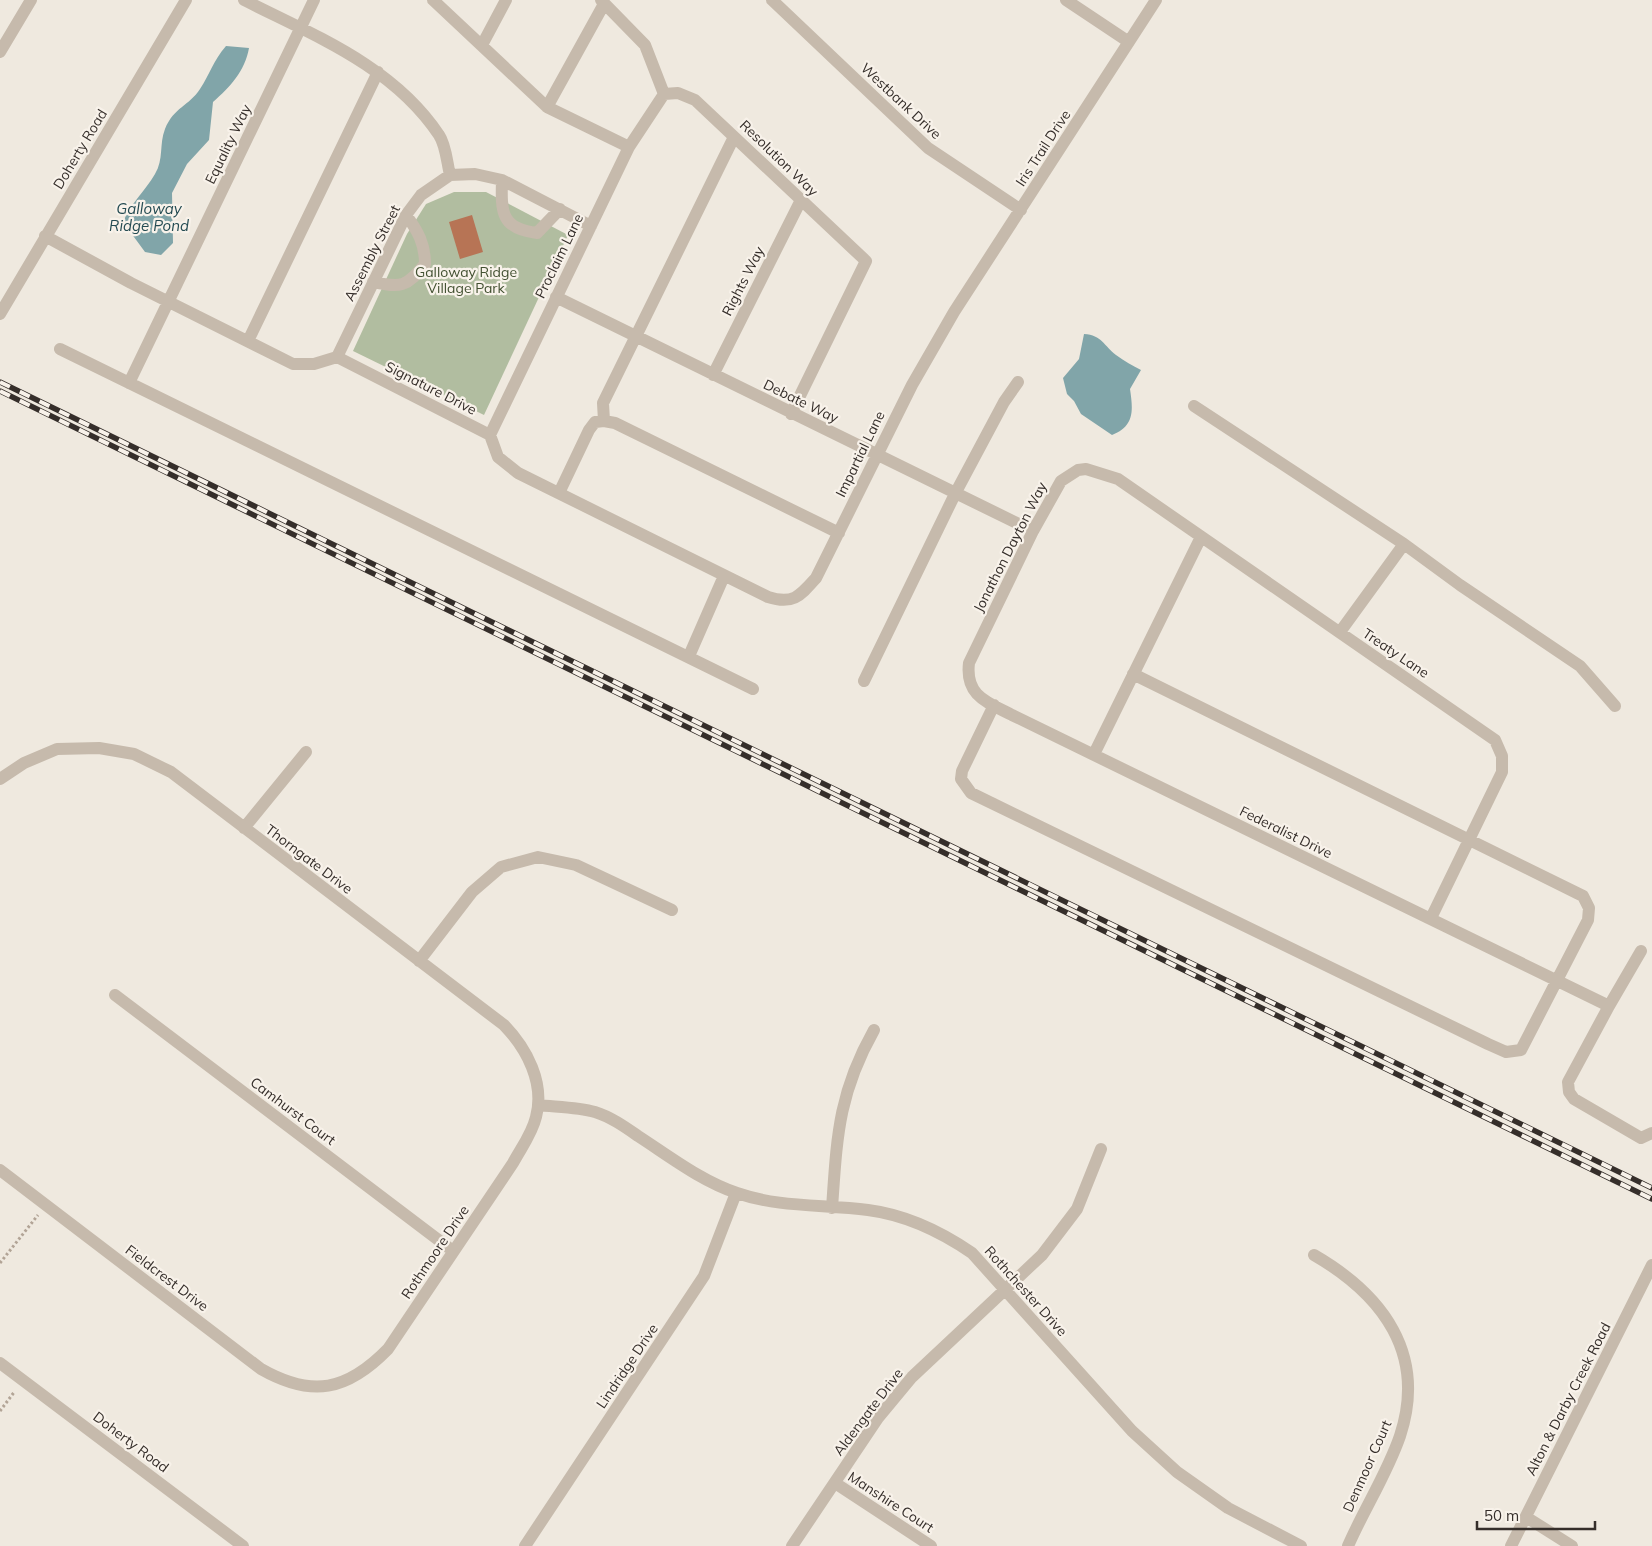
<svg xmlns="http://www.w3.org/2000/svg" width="1652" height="1546" font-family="Mulish,sans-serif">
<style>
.green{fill:#b1bda0}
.water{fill:#81a5a9}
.building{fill:#b77455}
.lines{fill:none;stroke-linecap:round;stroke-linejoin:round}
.path{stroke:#b2a496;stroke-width:3;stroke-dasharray:2.5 2.5;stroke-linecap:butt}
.minor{stroke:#c6baac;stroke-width:12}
.rail-casing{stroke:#352e2a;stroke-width:5.5}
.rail{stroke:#f8f2ea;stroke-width:4;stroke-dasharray:11;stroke-linecap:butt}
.labels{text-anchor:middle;stroke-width:4.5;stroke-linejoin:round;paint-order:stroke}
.street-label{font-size:14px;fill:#352e2a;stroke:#f8f2ea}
.park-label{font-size:14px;fill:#425031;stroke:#f8f2ea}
.water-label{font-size:15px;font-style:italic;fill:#244b52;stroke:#f8f2ea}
</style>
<rect width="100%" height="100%" fill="#efe9df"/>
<path class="green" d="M454 192H486L568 235 484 415 353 351 407 234 426 204Z"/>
<path class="water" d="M226 46 249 48C245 71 230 87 213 102L209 140 187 164 172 193 173 243 161 255 145 252 123 222C131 203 145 191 155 174 164 159 159 144 165 129 174 107 189 106 200 89 210 74 213 61 226 46Z
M1084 334C1102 335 1104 346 1116 355 1124 361 1133 366 1141 370L1130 389C1133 410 1135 426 1112 435L1081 414 1074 401 1067 394 1063 378 1079 359Z"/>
<path class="building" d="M472 215 483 252 460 259 449 222Z"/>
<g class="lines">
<path class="path" d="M0 1263 38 1215
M0 1411 15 1391"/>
<path class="minor" d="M244 0C315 36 393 66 439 135 446 145 447 163 450 175L475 174 502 180 591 226
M433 0 547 107 629 147
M601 0 645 45 664 94
M772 0 928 148 1021 210
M1066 0 1129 42
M482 45 506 0
M0 52 31 0
M664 94 678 93 695 100 866 261 791 414
M547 107 604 4
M502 180C501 212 501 229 537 233L560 209
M45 236 131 283 293 364H314L337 357 490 435 498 457 518 473 768 597C793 605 800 596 816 578L912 385 954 312 1156 0
M373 282C401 288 407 287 425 264 425 244 418 231 406 215
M556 297 1033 531
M0 314 186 0
M248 341 378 72
M60 349 753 689
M337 357 406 215 421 195 450 175
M713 375 801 200
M129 383 314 0
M1194 406 1404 544 1340 632
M604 421 603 403 734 137
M490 435 629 147 664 94
M559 493 589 430 595 422 604 421 615 423 839 533
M1404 544 1460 585 1580 666 1615 706
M689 656 724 576
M864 681 956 492 1004 402 1018 382
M994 705 962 771 961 779 971 793 1488 1044 1506 1052 1521 1050 1588 920 1589 908 1583 896 1133 674
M1094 754 1201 537
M0 779 24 763 57 749 99 748 134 754 171 772 504 1025C527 1049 545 1083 536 1117 532 1134 521 1148 513 1163L388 1349C347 1391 312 1398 261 1369L0 1170
M244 828 306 752
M1431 918 1502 772V756L1495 740 1118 479 1086 469 1078 470 1061 481 1033 531 969 663C965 696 987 702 1012 715L1609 1006 1568 1082 1569 1092 1574 1099 1641 1138 1652 1133
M419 961 472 892 501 867 538 857 576 865 672 910
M115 995 453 1251
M1609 1006 1641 951
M538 1105C556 1107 578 1107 595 1112 611 1117 625 1127 638 1136 669 1156 701 1181 737 1193 780 1208 824 1204 868 1210 907 1215 940 1231 972 1253L1132 1431 1177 1472 1228 1508 1301 1546
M832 1208C837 1137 838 1094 874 1030
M1314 1255C1383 1295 1427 1354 1400 1436 1387 1474 1364 1509 1348 1546
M0 1363 243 1546
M835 1483 931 1546
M1526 1517 1572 1546
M525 1546 704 1276 736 1193
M792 1546 878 1418 912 1377 1042 1255 1077 1209 1101 1149
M1511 1546 1652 1265"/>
<g class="rail-casing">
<path id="rail" d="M0 382 1652 1188
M0 391 1652 1199"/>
</g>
<use href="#rail" class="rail"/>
</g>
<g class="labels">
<g class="street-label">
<text transform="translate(901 101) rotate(43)" y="5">Westbank Drive</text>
<text transform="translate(228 144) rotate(-64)" y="5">Equality Way</text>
<text transform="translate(1043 148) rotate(-57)" y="5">Iris Trail Drive</text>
<text transform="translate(80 149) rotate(-59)" y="5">Doherty Road</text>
<text transform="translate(779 158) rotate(44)" y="5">Resolution Way</text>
<text transform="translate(372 253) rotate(-63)" y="5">Assembly Street</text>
<text transform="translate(559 256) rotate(-64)" y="5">Proclaim Lane</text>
<text transform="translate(743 281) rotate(-63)" y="5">Rights Way</text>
<text transform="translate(431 388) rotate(27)" y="5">Signature Drive</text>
<text transform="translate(801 401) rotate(26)" y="5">Debate Way</text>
<text transform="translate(860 454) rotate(-64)" y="5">Impartial Lane</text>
<text transform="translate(1010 547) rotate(-63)" y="5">Jonathon Dayton Way</text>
<text transform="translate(1396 653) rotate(34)" y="5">Treaty Lane</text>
<text transform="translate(1286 832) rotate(26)" y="5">Federalist Drive</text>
<text transform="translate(309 859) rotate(37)" y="5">Thorngate Drive</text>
<text transform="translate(293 1111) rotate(37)" y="5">Camhurst Court</text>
<text transform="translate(435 1252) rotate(-56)" y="5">Rothmoore Drive</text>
<text transform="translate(167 1278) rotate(37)" y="5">Fieldcrest Drive</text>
<text transform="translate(1026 1291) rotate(48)" y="5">Rothchester Drive</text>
<text transform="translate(627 1366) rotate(-56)" y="5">Lindridge Drive</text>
<text transform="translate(1568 1399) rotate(-63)" y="5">Alton &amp; Darby Creek Road</text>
<text transform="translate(868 1412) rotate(-53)" y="5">Aldengate Drive</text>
<text transform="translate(131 1442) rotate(37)" y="5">Doherty Road</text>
<text transform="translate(1367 1466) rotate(-66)" y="5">Denmoor Court</text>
<text transform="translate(891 1502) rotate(33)" y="5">Manshire Court</text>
</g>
<g class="park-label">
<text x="466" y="277">Galloway Ridge<tspan x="466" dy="16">Village Park</tspan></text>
</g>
<g class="water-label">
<text x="149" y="214">Galloway<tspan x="149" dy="17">Ridge Pond</tspan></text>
</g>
</g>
<path d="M1477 1521v8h118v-8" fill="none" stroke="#352e2a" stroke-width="2.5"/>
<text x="1484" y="1521" font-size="15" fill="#352e2a" stroke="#f8f2ea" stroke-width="4" paint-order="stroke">50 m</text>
</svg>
